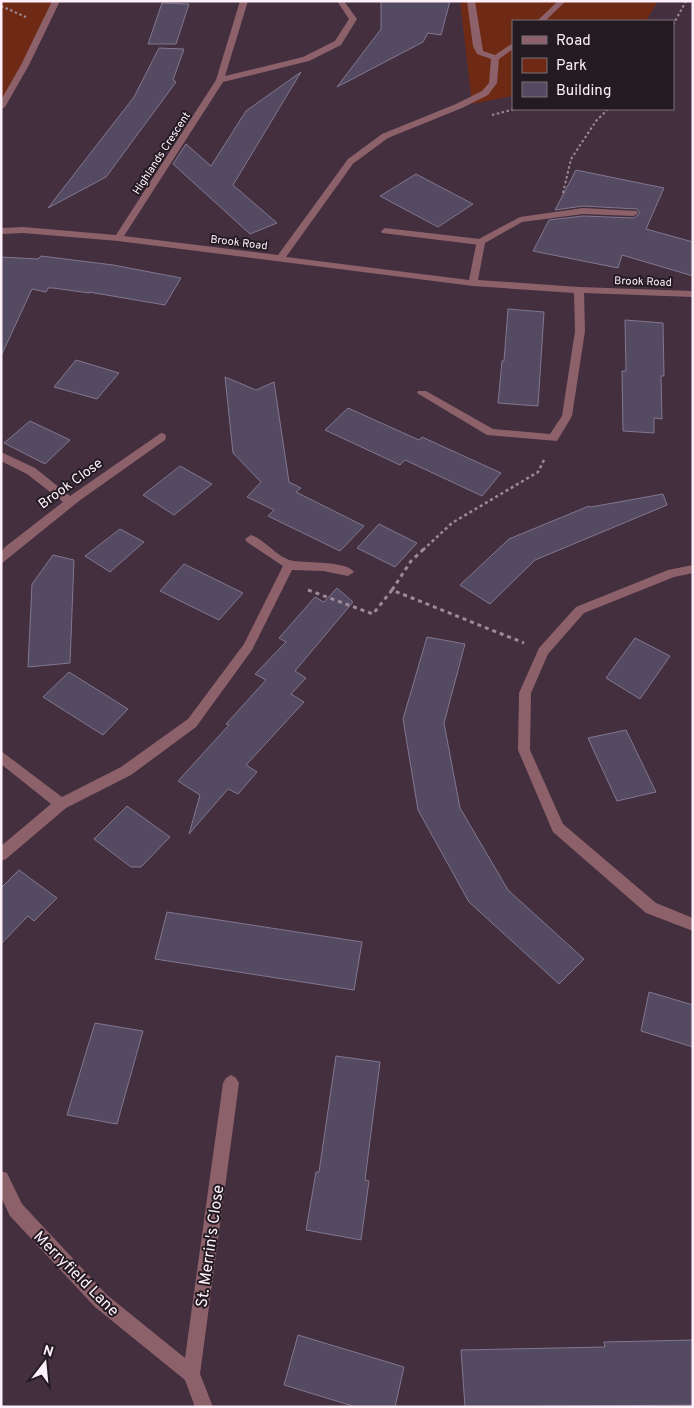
<svg xmlns="http://www.w3.org/2000/svg" width="694" height="1408" font-family="Overpass,sans-serif">
<style>
.green{fill:#6e2a14}
.building{fill:#544a62;stroke:#817790}
.lines{fill:none;stroke-linecap:round;stroke-linejoin:round}
.path-far2{stroke:#9d8b99;stroke-width:2;stroke-dasharray:2.5 2.5;stroke-linecap:butt}
.path-far1{stroke:#9d8b99;stroke-width:2.5;stroke-dasharray:3 3;stroke-linecap:butt}
.path{stroke:#9d8b99;stroke-width:3;stroke-dasharray:4 4;stroke-linecap:butt}
.service{fill:#8d616a;fill-rule:evenodd}
.minor{fill:#8d616a;fill-rule:evenodd}
.tertiary{fill:#8d616a;fill-rule:evenodd}
.labels{text-anchor:middle;stroke-width:4;stroke-linejoin:round;paint-order:stroke}
.far-street-label{font-size:11px;fill:#fef0fa;stroke:#241b22}
.street-label{font-size:14px;fill:#fef0fa;stroke:#241b22}
.near-street-label{font-size:16px;fill:#fef0fa;stroke:#241b22}
</style>
<rect width="100%" height="100%" fill="#442f3f"/>
<path class="green" d="M1 1H54L1 107Z
M460 1H658L646 21H513V96L472 104Z"/>
<path class="building" d="M381 1H450L441 35 428 33 423 42 337 87 381 29Z
M162 3 189 4 176 44H148Z
M159 48 184 49 173 80 176 82 106 177 48 208 134 97Z
M301 72 233 185 277 223 250 234 173 164 186 144 211 166 246 111Z
M576 170 664 188 646 229 693 242V276L622 255 618 268 533 251 549 220 583 216 634 218 640 213 637 209 583 206 555 210Z
M416 174 473 204 438 227 380 196Z
M41 256 113 265 181 278 165 305 89 292V293L53 288H48L46 292 32 289 1 356V257L38 259Z
M508 309 544 312 538 406 498 403 502 361H504Z
M625 320 663 323 664 376H661L662 419 654 418V433L623 431 622 371H626Z
M76 360 119 373 97 399 54 387Z
M225 377 256 390 274 382 289 482 301 488 296 492 364 526 340 551 268 516 274 510 247 497 261 482 233 453Z
M348 408 419 440 422 437 501 473 482 496 405 460 400 465 325 430Z
M30 421 70 440 45 464 4 443Z
M180 466 212 484 174 515 143 495Z
M663 494 667 505 535 560 490 604 460 585 509 539 589 506 591 507Z
M379 524 417 543 395 567 357 548Z
M120 529 144 542 110 572 85 556Z
M53 555 74 560 70 663 28 667 32 584Z
M184 564 243 593 219 620 160 591Z
M337 588 353 602 295 671 306 678 291 694 304 702 246 765 257 772 238 794 228 789 189 834 200 795 178 781 229 725 226 724 266 680 255 674 286 642 279 638 315 597 324 602Z
M427 637 465 644 444 723 460 808 508 890 584 959 559 984 469 902 418 810 403 719Z
M635 638 670 656 640 699 606 678Z
M69 672 128 709 103 735 43 697Z
M626 730 656 792 617 801 588 738Z
M127 806 170 837 141 867H131L94 839Z
M19 870 57 898 34 921 28 916 1 944V888Z
M167 912 362 942 354 990 155 959Z
M649 992 693 1005V1047L641 1031Z
M95 1023 143 1031 117 1124 67 1115Z
M336 1056 380 1062 365 1180 369 1181 361 1240 306 1230 316 1172H319Z
M298 1335 404 1367 395 1407H356L284 1385Z
M693 1340V1405L465 1407 461 1350 605 1347 604 1342Z"/>
<g class="lines">
<path class="path-far2" d="M1 6 26 17
M673 25 686 1
M492 115 515 109
M563 193 571 159 596 121 608 109"/>
<path class="path-far1" d="M423 550 452 523 538 472 545 458"/>
<path class="path" d="M308 590 373 614 392 590 524 643
M392 590 411 561 425 548"/>
<path class="service" d="M467 1H475L483 51 495 55 513 43V49L499 59 497 83 488 95 462 108 388 138 354 163H348V159L382 134 456 104 482 91 489 83 491 59 477 54 473 46Z
M558 1H566L545 21H537Z
M385 228 480 239 485 242 480 245 382 233 381 231Z"/>
<path class="minor" d="M240 1H248L225 76 303 57 335 41 349 19 337 1H344L357 19 341 45 309 61 223 82 124 236 278 255 348 159 351 158 355 161 286 257 469 280 477 240 520 217 583 208 637 211 638 213 634 216 583 214 522 222 485 243 478 280 579 287 693 291V297L584 293 585 331 572 416 557 441 487 435 417 393 418 391H426L493 429 550 434 562 416 575 331 574 293 473 286 118 241 23 233 1 234V228L23 227 116 235 216 80Z
M161 433 165 434 166 437 165 440 79 501 1 564V552L5 547 63 502 27 474 1 461V452L35 468 70 496Z
M251 535C266 540 278 559 294 561 307 563 347 561 354 572L348 576 323 571 292 570 252 650 196 727 131 775 66 808 6 859 1 861V846L51 804 1 764V751L62 797 121 767 188 719 244 644 283 566 247 542 245 539Z
M693 565V573L674 577 584 613 548 654 531 693 530 750 563 824 656 903 693 918V931L646 913 553 832 518 750 519 693 539 648 576 607 668 570Z
M231 1075 236 1078 239 1083 200 1374 213 1407H195L185 1380 95 1307 10 1216 1 1197V1171L7 1173 22 1204 107 1295 185 1358 223 1083 226 1078Z"/>
<path class="tertiary" d="M52 1H60L29 65 5 107 1 109V100L21 65Z"/>
</g>
<g class="labels">
<g class="far-street-label">
<text transform="translate(161 153) rotate(-57)" y="4">Highlands Crescent</text>
<text transform="translate(239 242) rotate(7)" y="4">Brook Road</text>
<text transform="translate(643 281) rotate(2)" y="4">Brook Road</text>
</g>
<g class="street-label">
<text transform="translate(70 483) rotate(-36)" y="5">Brook Close</text>
</g>
<g class="near-street-label">
<text transform="translate(209 1246) rotate(-82)" y="6">St. Merrin's Close</text>
<text transform="translate(77 1273) rotate(45)" y="6">Merryfield Lane</text>
</g>
</g>
<rect width="694" height="1408" fill="none" stroke="#fef0fa" stroke-width="5"/>
<rect x="512" y="20" width="162" height="90" fill="#241b22" stroke="#7b7078"/>
<rect x="522" y="36" width="25" height="8" fill="#8d616a" stroke="#7b7078"/>
<text x="556" y="45" font-size="15" fill="#fef0fa">Road</text>
<rect x="522" y="58" width="25" height="15" fill="#6e2a14" stroke="#7b7078"/>
<text x="556" y="70" font-size="15" fill="#fef0fa">Park</text>
<rect x="522" y="82" width="25" height="15" fill="#544a62" stroke="#7b7078"/>
<text x="556" y="95" font-size="15" fill="#fef0fa">Building</text>
<g transform="translate(45 1363) rotate(16)" stroke="#241b22" stroke-width="4" paint-order="stroke">
<path d="M0-4L9 19L0 12L-9 19Z" fill="#fef0fa"/>
<text y="-8" font-size="14" font-weight="bold" text-anchor="middle" fill="#fef0fa">N</text>
</g>
</svg>
